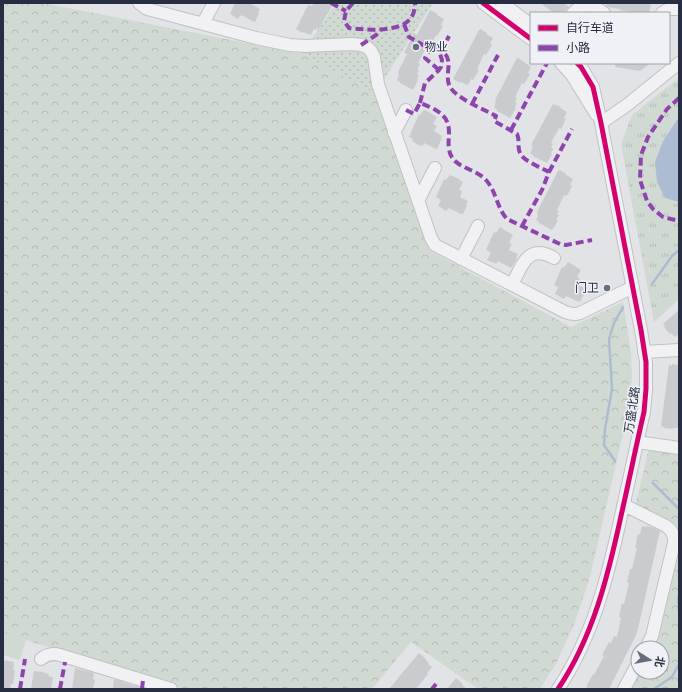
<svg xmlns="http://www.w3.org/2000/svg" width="682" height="692" font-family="Cabin,'Noto Sans SC',sans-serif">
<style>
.grass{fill:url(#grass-dots)}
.forest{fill:url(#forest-crowns)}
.park{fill:url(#park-tufts)}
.pitch{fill:#d0dad2}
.water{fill:#aebcd3}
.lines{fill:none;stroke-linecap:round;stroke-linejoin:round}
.stream{stroke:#aebcd3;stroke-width:2.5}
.building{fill:#c9cbcf}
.minor-casing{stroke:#bfc1c5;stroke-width:14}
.minor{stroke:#f1f1f3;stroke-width:12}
.quiet{stroke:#8e44ad;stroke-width:4;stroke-dasharray:8 4;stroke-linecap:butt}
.cycleway-casing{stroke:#eff1f6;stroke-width:8}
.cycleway{stroke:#d6006c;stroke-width:5}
.poi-dot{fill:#686d7b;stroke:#eff1f6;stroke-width:1.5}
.labels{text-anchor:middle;stroke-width:3;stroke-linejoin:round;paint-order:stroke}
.poi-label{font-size:12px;fill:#272e41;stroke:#eff1f6;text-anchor:start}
.street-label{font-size:12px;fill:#272e41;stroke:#eff1f6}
</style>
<defs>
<pattern id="grass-dots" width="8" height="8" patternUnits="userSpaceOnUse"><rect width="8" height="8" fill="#d0dad2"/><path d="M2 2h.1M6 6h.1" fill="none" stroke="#b3bbb6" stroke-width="1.8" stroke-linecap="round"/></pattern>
<pattern id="forest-crowns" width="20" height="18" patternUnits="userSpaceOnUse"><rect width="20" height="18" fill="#d0dad2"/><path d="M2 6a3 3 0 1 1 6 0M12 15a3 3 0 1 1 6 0" fill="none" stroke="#b3bbb6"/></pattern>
<pattern id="park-tufts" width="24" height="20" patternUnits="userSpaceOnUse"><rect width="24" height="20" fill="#d0dad2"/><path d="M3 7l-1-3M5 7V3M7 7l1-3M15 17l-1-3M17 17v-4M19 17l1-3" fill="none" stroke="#b3bbb6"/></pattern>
</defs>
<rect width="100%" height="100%" fill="#e1e3e7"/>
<path class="grass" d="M336 3H433L375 93 302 54Z"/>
<path class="forest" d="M3 3H43L302 54 375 93 430 251 571 327 623 302 631 352 632 379 629 407 590 577 575 622 556 664 540 689H478L411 642 372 689H184L3 633Z
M649 448 679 452V528L635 507Z
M679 540V689H628L638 672H662V648H650Z"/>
<path class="park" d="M679 78V299L654 322 621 144 632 115Z"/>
<path class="pitch" d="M3 633 26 640 20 660 3 655Z"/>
<path class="water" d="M679 117V202L665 198 657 182 655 162 663 141Z"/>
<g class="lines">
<path class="stream" d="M652 284 672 256 679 250
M615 461 604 445 605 429 612 389 609 339 614 323 623 307
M653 483 679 509
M679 596 678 599 679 612
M654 689 672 677 679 664"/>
</g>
<path class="building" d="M235 3H249L260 9 258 13H259L255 22 254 21V22L241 15 238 19 230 14Z
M314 3H333L328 14H327L319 29 317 28 316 30 314 29 311 35 303 32V33L296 29 308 5 312 6Z
M540 3H564L569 7 566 10V13H554Z
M606 3H651L649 13H629V12L620 10V9L608 7 606 5Z
M430 10 438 14 437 15 444 19 441 25 443 26 437 36 436 35 433 41 430 40 418 63 420 64 417 69 419 70 417 74 419 75 417 79 418 80 413 90 400 83V82L397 80 399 75 398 74 399 72H398L407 54 404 53 414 33 417 35Z
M480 29 487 33 486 34 493 38 490 44 492 45 486 55 484 54 477 69 479 70 473 80 471 79 468 85 460 82V83L453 79 479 30H480Z
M517 58H518L524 62 531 67 528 73 530 74 526 81 524 84 522 83 515 97 517 98 515 102 517 103 515 108H516L510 118 497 111V110L494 107 496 103H495L496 100H495Z
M616 63H651L640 71 615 67Z
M553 104 561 107 560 108 567 112 564 118 566 119 561 129 559 128 551 143 553 144 551 147 553 149 551 153 552 154 547 163 533 156H534L530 153 532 149V148L533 146 531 145Z
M424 110H425L437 117 433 124 437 126 434 131 442 136 441 140 437 149 436 148V149L424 143 423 146 421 145 420 146 412 141 413 139 409 137 419 114 420 115Z
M560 170 566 174V175L573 179 570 185 572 186 568 194 566 196 564 195 557 210 559 211 557 214 559 215 556 220 558 221 552 230 539 223V222L536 220 538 216 537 215 538 213 537 212 558 171Z
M450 175 459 179V180L463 182 459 190 462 191 460 197 468 201 466 205 467 206 463 214H461L449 208 446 211 438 206 441 200 436 197 444 179 446 180Z
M500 227 513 235 509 243 512 244 509 250 518 254 516 258 517 259 511 268 498 261 496 264 487 260 491 253 486 250 494 232 496 233Z
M568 262 581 270 577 277 580 279 577 284 586 289 584 293H585L580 302 579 301V302L566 296 564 299 555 294 558 287 554 285 562 267 564 268 565 265 566 266 567 263Z
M679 310V334L675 337 671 333 670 334 664 327 665 326 663 324Z
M672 364 679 365V428H673V429L664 428V427L661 426 669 365 672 366Z
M642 526 646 527V526L651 527 660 531 637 633 609 689H591L586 687 593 674 594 675 604 656 602 655 609 642 611 643 614 636 617 637 621 618 619 617 622 603 624 604 629 583 627 582 630 569H632L637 548H635L638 534H640Z
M419 653 426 659V660L429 663 428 664 432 667 427 673 428 674 416 689H389Z
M3 660 14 662 13 670H15L13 684H11L10 689H3Z
M75 668 94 673 93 679 95 680 93 689H72Z
M34 671 44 672V673L49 674 48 676 53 677 51 689H31Z
M456 678 463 684 462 685 467 689H447Z
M114 679 142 688V689H113Z"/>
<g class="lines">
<g class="minor-casing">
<path id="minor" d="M139 3 147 9 151 10 256 38 290 45 305 46 352 44 361 45 367 47 371 51 374 57 378 84 431 238 435 245 565 312C570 314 574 315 580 313L633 287
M483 3 531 39
M502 3 531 25
M573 13C583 2 593 5 604 13
M662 13 669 9H679
M203 23 214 3
M561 63 572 75 596 114
M601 123 627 105 679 63
M394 133 406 110
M418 201 435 168
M461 259 478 226
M512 285C522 265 528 243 554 258
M644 352 679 350
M637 442 679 448
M624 505 666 526C672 530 675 535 674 543L652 636 646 648
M41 659C47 654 53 653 60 655L171 689
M558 689C593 637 608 576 621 516 629 481 636 446 644 412L646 389V362L641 330 601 123 593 87 581 67 577 63
M624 689 638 663"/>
</g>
<use href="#minor" class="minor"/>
<path class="quiet" d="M331 3 346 11
M353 3 346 11 344 21 349 28C365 30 400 33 411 18 414 14 415 8 415 3
M404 24 409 37 430 49
M361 45 376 35 382 29
M439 70 425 58 432 46C436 48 442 50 445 54 453 62 444 76 450 87 457 99 484 109 496 116L494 121 517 134C520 140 517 147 520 153 523 161 542 168 549 172L542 190 522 226
M679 98 667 109 648 137 641 155 640 180 647 201 653 209 663 217 679 221
M420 103 425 83 439 70 441 67 442 60 440 54 449 36
M472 104 498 55
M406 110 414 114 420 103C435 109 449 114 449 132 449 138 448 143 449 148 450 168 476 168 486 180 496 191 497 208 507 219L560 244 566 245 592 240
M511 130 547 63
M549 172 572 129
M20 689 25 659
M60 689 65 662
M142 689 143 680
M432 689 436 684"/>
<g class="cycleway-casing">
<path id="cycleway" d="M483 3 531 39
M558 689C593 637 608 576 621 516 629 481 636 446 644 412L646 389V362L641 330 601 123 593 87 581 67 577 63"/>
</g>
<use href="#cycleway" class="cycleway"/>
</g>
<g class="poi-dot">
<circle cx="416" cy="47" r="4"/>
<circle cx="607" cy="288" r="4"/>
</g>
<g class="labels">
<g class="poi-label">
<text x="424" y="51">物业</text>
<text x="599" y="292" text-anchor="end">门卫</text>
</g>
<g class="street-label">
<text transform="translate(632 410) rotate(-82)" y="4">万盛北路</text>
</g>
</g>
<rect width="682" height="692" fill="none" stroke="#272e41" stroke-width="8"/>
<rect x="530" y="12" width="140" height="52" fill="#eff1f6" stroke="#9fa3ae"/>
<rect x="538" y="25" width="20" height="6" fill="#d6006c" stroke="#9fa3ae"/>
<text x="566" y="32" font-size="12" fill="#272e41">自行车道</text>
<rect x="538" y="45" width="20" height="6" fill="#8e44ad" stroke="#9fa3ae"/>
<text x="566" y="52" font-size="12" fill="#272e41">小路</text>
<g transform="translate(650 660) rotate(101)"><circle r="19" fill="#eff1f6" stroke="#9fa3ae"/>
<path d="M0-3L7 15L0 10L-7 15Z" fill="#686d7b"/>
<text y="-6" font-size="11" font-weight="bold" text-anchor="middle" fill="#272e41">北</text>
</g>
</svg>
